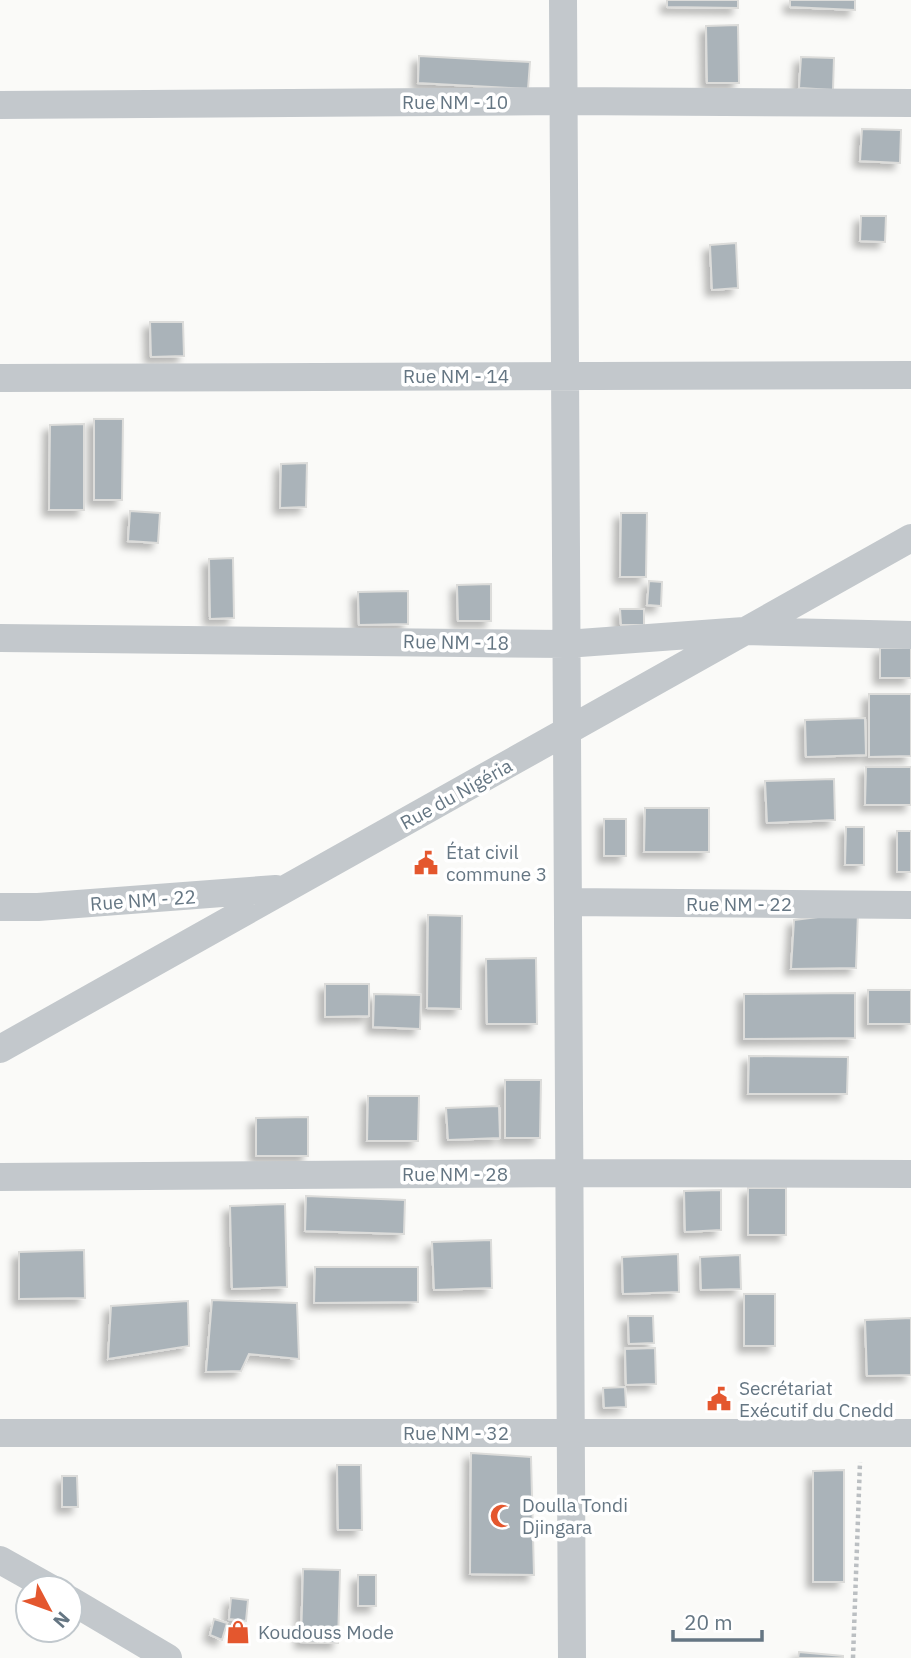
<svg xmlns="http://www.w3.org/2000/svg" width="911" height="1658" font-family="'IBM Plex Sans',sans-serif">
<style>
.building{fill:#aab3b9;stroke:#dcdcda;stroke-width:2;filter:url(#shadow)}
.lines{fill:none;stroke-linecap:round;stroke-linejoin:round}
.path{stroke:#bbbfc2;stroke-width:4.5;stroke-dasharray:3.5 3.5;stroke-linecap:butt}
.minor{stroke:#c3c8cc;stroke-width:28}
.labels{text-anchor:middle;stroke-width:7;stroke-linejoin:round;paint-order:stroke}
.street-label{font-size:19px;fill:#657683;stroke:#fff}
.poi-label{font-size:19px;fill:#657683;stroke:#fff;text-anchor:start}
</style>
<defs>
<filter id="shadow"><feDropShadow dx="-6" dy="6" stdDeviation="3.5" flood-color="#0004"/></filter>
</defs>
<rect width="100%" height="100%" fill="#fafaf8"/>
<path class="building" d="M667 0H738V8L667 7Z
M790 0H855V10L790 7Z
M738 25 739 83H707L706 26Z
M419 56 530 62 528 89 418 83Z
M801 57 834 58 833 90 799 88Z
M862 129 901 130 900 163 860 161Z
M861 216H886L885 242 860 241Z
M736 243 738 288 712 290 710 245Z
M150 322H183L184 356 151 357Z
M94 419H123L122 500H94Z
M84 424V510H49L50 425Z
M307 463 306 507 280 508 281 464Z
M130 511 160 513 158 543 128 541Z
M621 513H647L646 577H620Z
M233 558 234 618 210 619 209 559Z
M649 581 662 582 661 606 647 605Z
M491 584V621H458L457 585Z
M408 591V624L359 625 358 592Z
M620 609H644V625H621Z
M880 648H911V678H880Z
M869 694H911V756L869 757Z
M865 718 866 755 806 757 805 720Z
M866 767H911V805H865Z
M834 779 835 820 767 823 765 781Z
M645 808H709V852H644Z
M604 819H626V856H604Z
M846 827H864V865H845Z
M897 831H911V872H897Z
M858 912 856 968 791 969 794 920Z
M428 915 462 916 461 1009 427 1008Z
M536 958 537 1024H487L486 959Z
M325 984H369V1016L325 1017Z
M868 990H911V1024H868Z
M855 993V1038L744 1039V994Z
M374 994 421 995 420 1029 373 1027Z
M749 1056 848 1057 847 1094H748Z
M505 1080H541L540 1138H505Z
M368 1096H419L418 1141H367Z
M499 1106 500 1138 448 1140 446 1108Z
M308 1117V1156H256V1118Z
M748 1188H786V1235H748Z
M721 1190V1230L685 1232 684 1191Z
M306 1196 405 1200 404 1234 305 1231Z
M285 1204 287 1287 232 1289 230 1206Z
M491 1240 492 1288 434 1290 432 1242Z
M84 1250 85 1298 19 1299V1252Z
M678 1254 679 1292 623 1294 622 1257Z
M740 1255 741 1289 701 1290 700 1257Z
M315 1267H418V1302L314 1303Z
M744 1294H775V1346H744Z
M212 1300 297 1303 299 1359 249 1354 241 1371 206 1372Z
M188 1301 189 1346 108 1359 111 1306Z
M628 1316H653L654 1343 629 1344Z
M911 1318V1375L867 1376 865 1320Z
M655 1348 656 1384 626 1385 625 1349Z
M625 1387 626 1407 604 1408 603 1388Z
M471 1453 531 1457 534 1575 470 1574Z
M337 1465H361L362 1530H338Z
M844 1470V1582H813V1471Z
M62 1476H77L78 1507H62Z
M303 1569 340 1570 338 1643 301 1642Z
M358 1575H376V1606H358Z
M231 1598 248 1600 246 1621 229 1619Z
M214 1619 227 1623 222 1640 210 1635Z
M799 1652 843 1656V1658H798Z"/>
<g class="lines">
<path class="path" d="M853 1658 860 1462"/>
<path class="minor" d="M563 0 572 1658
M0 105 564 101 911 103
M0 378 911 375
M0 638 566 644 744 631 911 635
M568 902 911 905
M0 907H38L276 889
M0 1049 911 538
M0 1177 569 1173 911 1174
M0 1433H911
M0 1560 50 1588
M70 1600 168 1658"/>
</g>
<defs>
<g id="civic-bare" transform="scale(1.89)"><path d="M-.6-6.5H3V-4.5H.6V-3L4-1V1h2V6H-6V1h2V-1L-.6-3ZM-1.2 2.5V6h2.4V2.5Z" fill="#e4572e" stroke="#fff" stroke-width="2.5" paint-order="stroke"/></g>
<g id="mosque-bare" transform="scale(1.89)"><path d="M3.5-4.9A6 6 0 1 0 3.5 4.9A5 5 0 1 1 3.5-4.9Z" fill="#e4572e" stroke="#fff" stroke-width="2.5" paint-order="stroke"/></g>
<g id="shop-bare" transform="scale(1.89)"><path d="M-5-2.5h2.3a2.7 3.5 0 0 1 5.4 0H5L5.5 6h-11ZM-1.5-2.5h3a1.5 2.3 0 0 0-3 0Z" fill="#e4572e" stroke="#fff" stroke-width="2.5" paint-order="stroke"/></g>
</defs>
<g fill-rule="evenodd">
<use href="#civic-bare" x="426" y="863"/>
<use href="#civic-bare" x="719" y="1399"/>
<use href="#mosque-bare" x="502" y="1516"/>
<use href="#shop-bare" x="238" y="1632"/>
</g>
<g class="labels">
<g class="street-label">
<text x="455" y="109">Rue NM - 10</text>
<text x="456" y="383">Rue NM - 14</text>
<text transform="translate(456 642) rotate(1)" y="7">Rue NM - 18</text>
<text transform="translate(456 794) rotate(-29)" y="7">Rue du Nigéria</text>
<text transform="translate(143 900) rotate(-4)" y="7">Rue NM - 22</text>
<text x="739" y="911">Rue NM - 22</text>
<text x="455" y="1181">Rue NM - 28</text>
<text x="456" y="1440">Rue NM - 32</text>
</g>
<g class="poi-label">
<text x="446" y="859">État civil<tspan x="446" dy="22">commune 3</tspan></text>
<text x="739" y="1395">Secrétariat<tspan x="739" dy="22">Exécutif du Cnedd</tspan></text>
<text x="522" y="1512">Doulla Tondi<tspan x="522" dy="22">Djingara</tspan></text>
<text x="258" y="1639">Koudouss Mode</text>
</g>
</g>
<g transform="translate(49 1609) rotate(131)"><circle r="33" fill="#ffffff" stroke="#c1c8cd" stroke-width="2"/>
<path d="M0-5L12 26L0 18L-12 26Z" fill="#e4572e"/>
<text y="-10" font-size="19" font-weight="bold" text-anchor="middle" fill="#657683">N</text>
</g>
<path d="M673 1630v10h89v-10" fill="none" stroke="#657683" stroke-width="3.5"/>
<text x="684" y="1630" font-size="21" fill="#657683" stroke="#ffffff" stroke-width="5" paint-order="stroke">20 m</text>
</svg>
